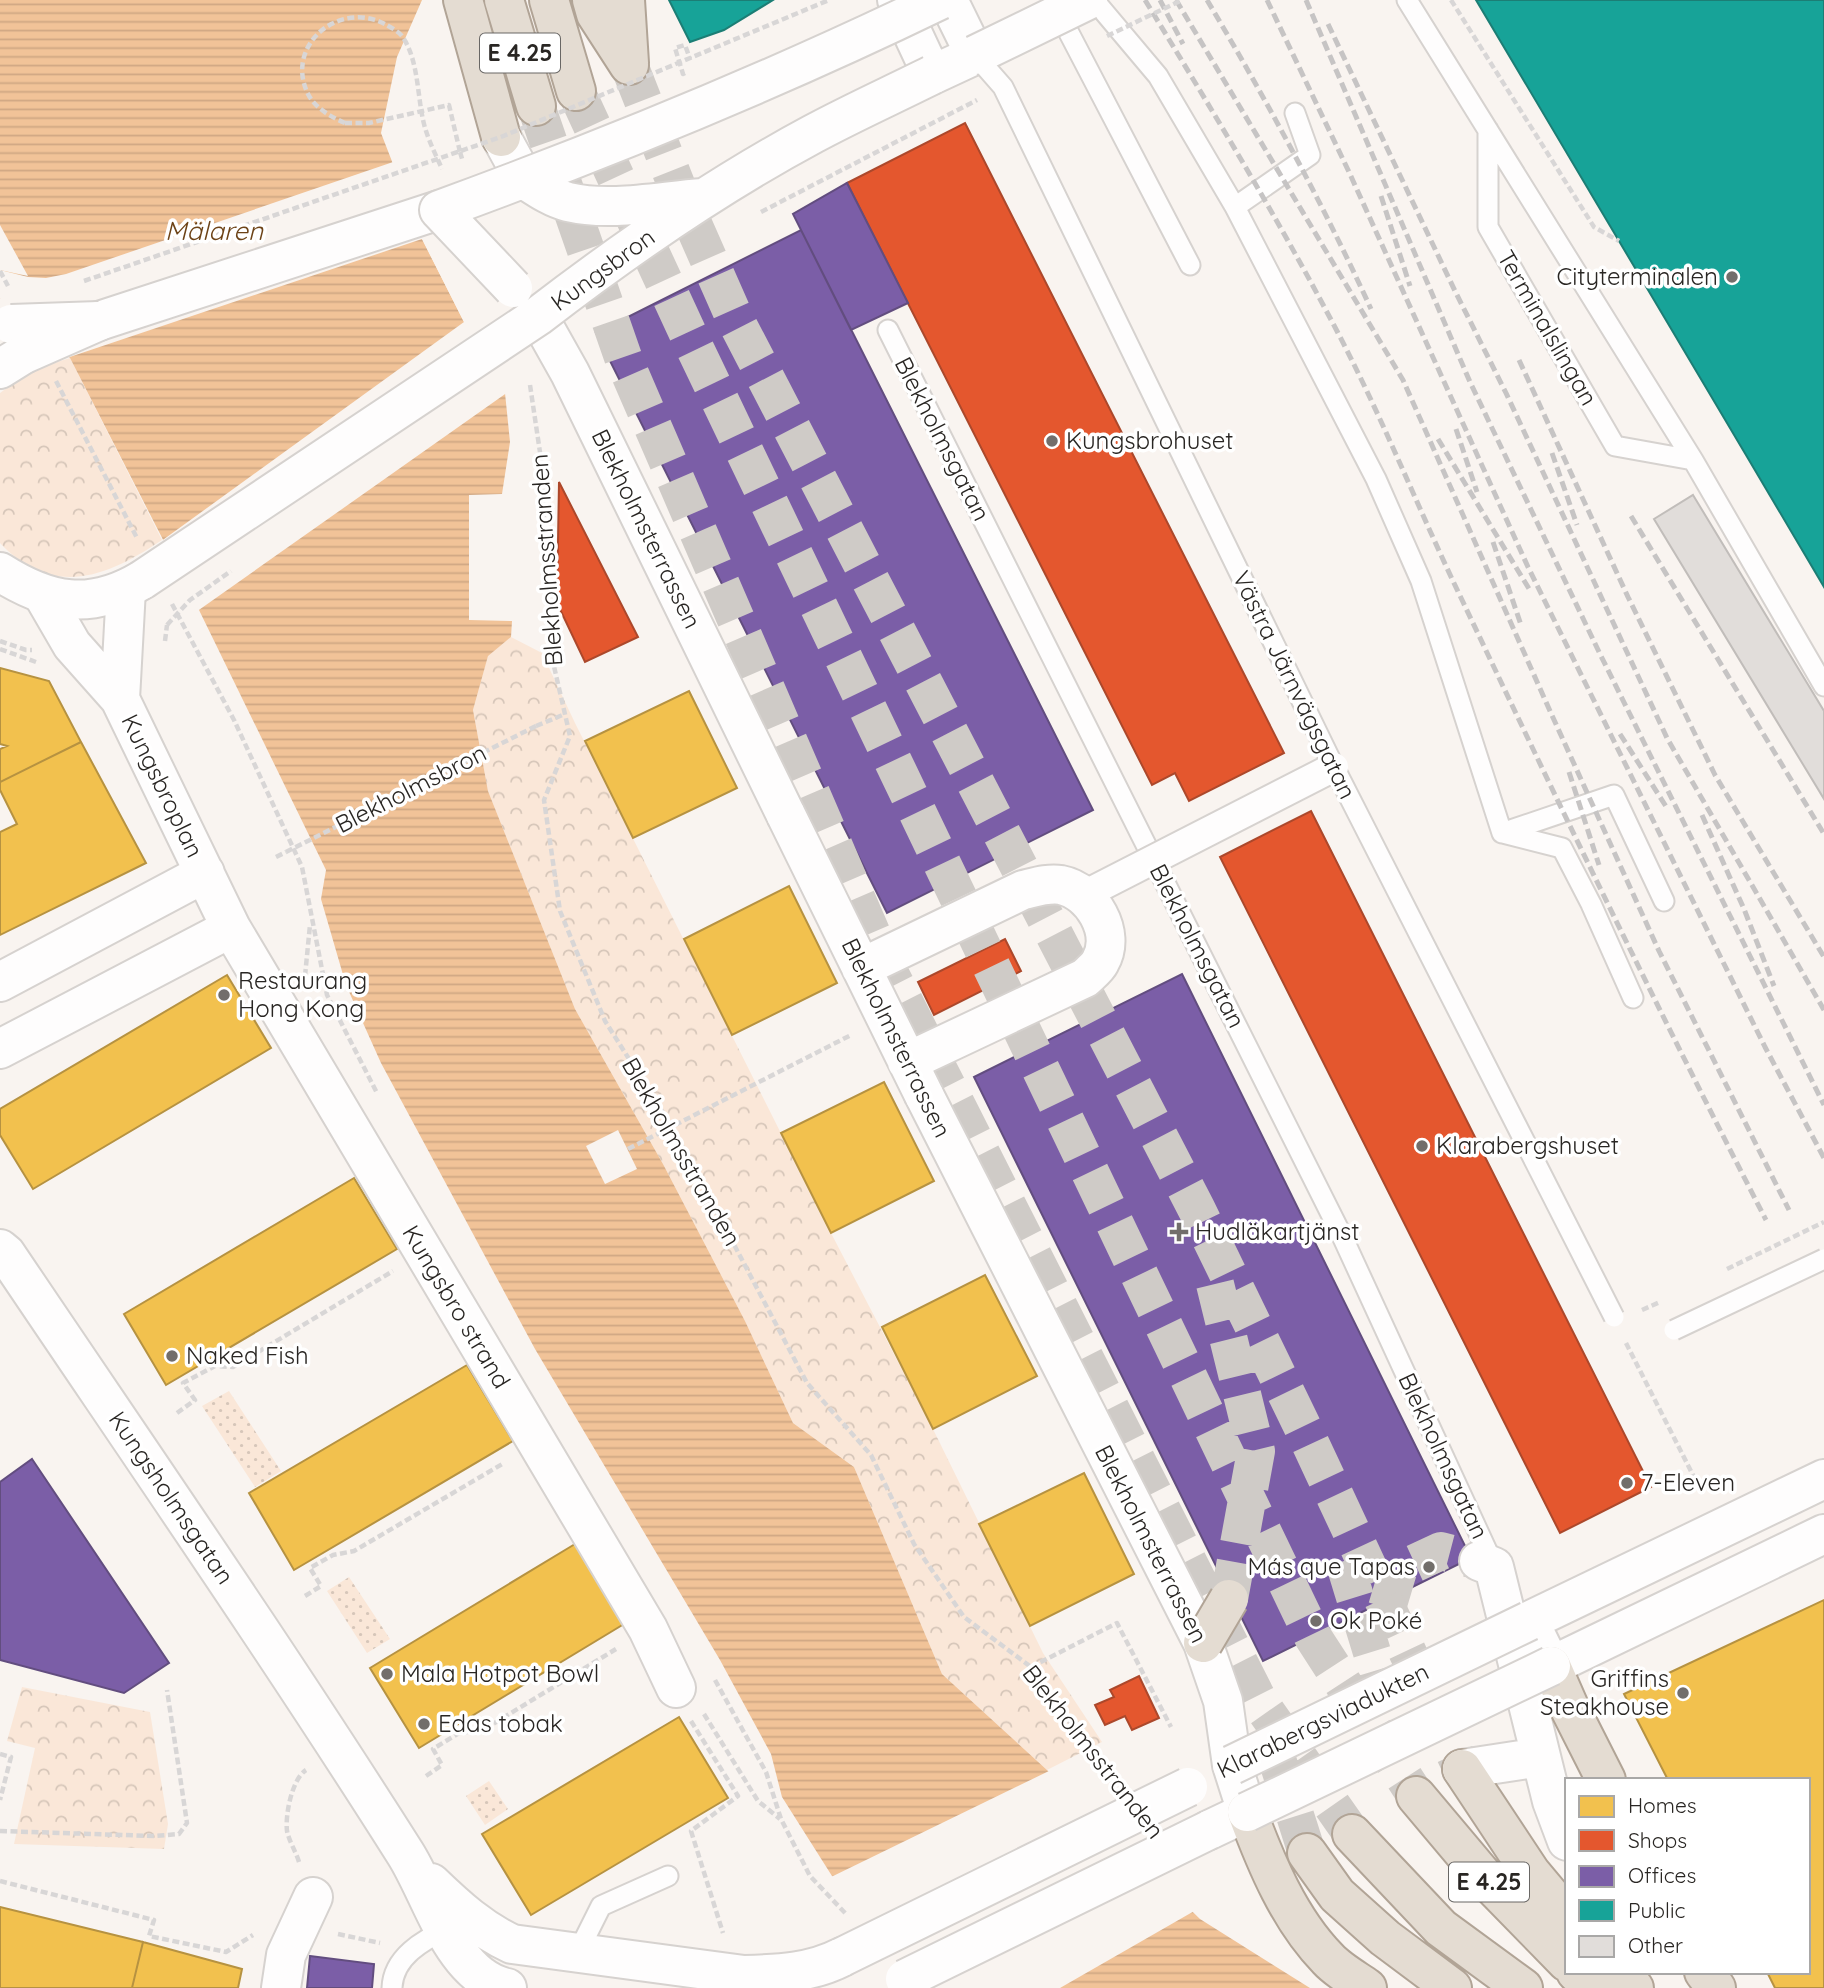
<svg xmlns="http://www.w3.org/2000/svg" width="1824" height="1988" font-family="Quicksand,sans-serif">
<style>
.grass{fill:url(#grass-dots)}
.park{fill:url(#park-crowns)}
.water{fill:url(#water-rules)}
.pier{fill:#f9f4f0}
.homes{fill:#f2c14e;stroke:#b69241;stroke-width:2}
.shops{fill:#e4572e;stroke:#ac482b;stroke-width:2}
.offices{fill:#7b5ea7;stroke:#624d7f;stroke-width:2}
.public{fill:#17a398;stroke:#1c7e75;stroke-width:2}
.building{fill:#e1ddda;stroke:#c1bdba;stroke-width:2}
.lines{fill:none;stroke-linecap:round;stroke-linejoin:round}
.tertiary-tunnel{stroke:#cfcbc7;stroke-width:38;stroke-dasharray:38 19;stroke-linecap:butt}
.trunk-tunnel{stroke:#cfcbc7;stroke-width:38;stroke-dasharray:38 19;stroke-linecap:butt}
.service-casing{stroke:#d6d2cf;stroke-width:23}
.minor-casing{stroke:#d6d2cf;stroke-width:42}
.tertiary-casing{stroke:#d6d2cf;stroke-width:42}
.secondary-casing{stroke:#d6d2cf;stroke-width:42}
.trunk-casing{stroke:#b1a496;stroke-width:42}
.path{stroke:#d8d6d6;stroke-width:4.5;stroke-dasharray:7 3.5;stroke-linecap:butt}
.service{stroke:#fefdfd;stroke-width:19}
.minor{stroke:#fefdfd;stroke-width:38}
.tertiary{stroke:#fefdfd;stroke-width:38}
.secondary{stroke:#fefdfd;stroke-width:38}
.trunk{stroke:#e4dcd2;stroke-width:38}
.rail{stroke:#c6c4c4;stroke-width:5;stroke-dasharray:10 5;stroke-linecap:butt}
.service-bridge-casing{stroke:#d6d2cf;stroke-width:23;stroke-linecap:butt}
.pedestrian-bridge-casing{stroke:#d6d2cf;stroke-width:32;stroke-linecap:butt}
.minor-bridge-casing{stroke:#d6d2cf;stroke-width:42;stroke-linecap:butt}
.tertiary-bridge-casing{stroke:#d6d2cf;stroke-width:42;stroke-linecap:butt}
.secondary-bridge-casing{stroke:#d6d2cf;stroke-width:42;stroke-linecap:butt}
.trunk-bridge-casing{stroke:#b1a496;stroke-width:42;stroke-linecap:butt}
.path-bridge{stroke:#d8d6d6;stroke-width:4.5;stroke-dasharray:7 3.5;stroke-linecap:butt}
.service-bridge{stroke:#fefdfd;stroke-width:19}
.pedestrian-bridge{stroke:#fefdfd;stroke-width:28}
.minor-bridge{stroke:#fefdfd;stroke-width:38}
.tertiary-bridge{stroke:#fefdfd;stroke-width:38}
.secondary-bridge{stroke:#fefdfd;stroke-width:38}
.trunk-bridge{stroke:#e4dcd2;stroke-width:38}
.poi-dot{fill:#726e6b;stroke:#fff;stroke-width:2.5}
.labels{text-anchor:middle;stroke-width:7;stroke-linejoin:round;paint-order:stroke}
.shield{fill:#fff;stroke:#696765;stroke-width:2}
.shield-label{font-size:23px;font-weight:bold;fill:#292623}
.street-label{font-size:24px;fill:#292623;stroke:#fff}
.poi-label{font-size:24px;fill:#292623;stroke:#fff;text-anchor:start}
.water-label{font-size:26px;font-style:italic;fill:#6d4317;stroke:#fff}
</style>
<defs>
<pattern id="grass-dots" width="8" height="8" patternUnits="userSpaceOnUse" patternTransform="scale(1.75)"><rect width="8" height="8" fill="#fae7d8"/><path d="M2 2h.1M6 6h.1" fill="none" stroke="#d6c6b9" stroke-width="1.8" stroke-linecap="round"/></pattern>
<pattern id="park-crowns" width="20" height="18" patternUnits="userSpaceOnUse" patternTransform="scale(1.75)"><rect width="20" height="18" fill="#fae7d8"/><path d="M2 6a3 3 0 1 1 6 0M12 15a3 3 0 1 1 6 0" fill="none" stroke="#d6c6b9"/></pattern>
<pattern id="water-rules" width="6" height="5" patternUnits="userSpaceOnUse" patternTransform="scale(1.75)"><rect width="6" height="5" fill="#f1c398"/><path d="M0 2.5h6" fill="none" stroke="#cfa783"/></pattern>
</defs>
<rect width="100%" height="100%" fill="#f9f4f0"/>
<path class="grass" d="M229 1391 281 1471 255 1487 202 1406Z
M349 1577 390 1639 367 1653 327 1591Z
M489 1781 508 1809 485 1825 466 1796Z"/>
<path class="park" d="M70 358 162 540C107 577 53 599 0 543V393L31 370Z
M511 637 542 653 575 723 831 1233 933 1429 1043 1653 1102 1742 1047 1770 942 1674 854 1467 793 1423 745 1321 663 1164 575 1009 488 791 473 710 488 655Z
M22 1687 150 1712 168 1824 164 1849 14 1844 35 1748 7 1741Z"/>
<path class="water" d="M0 0H422L397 57 381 133 422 239 464 322 505 393 510 442 502 494 469 495V620L512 621 511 637 488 656 473 710 488 791 575 1009 663 1164 745 1321 793 1423 854 1467 942 1674 1047 1770 1200 1919 1310 1988H971L832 1876 782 1797 771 1754 720 1660 535 1349 381 1063 346 985 321 899 326 870 199 610 70 358 0 298V270L28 276 0 225Z"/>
<path class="pier" d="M396 161 425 237 468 320 508 392 196 612 160 542 464 322 422 239 31 370 0 298V270L28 277 46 278 66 274Z
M618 1130 637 1169 605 1184 586 1146Z
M1051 1770 1196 1910 1060 1988H966L829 1878Z"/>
<path class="homes" d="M0 668 49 681 81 742 0 782V749L7 746 0 744Z
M689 691 737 788 633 838 585 741Z
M81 742 146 863 0 935V832L17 824 0 790V782Z
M789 886 837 983 732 1035 684 939Z
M227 975 271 1048 33 1189 0 1135V1109Z
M884 1082 934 1181 831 1233 781 1133Z
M354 1178 397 1249 166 1385 124 1314Z
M985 1275 1037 1376 933 1429 882 1327Z
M467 1365 513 1441 294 1570 249 1493Z
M1084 1473 1134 1574 1030 1626 979 1524Z
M575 1544 624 1624 419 1748 370 1668Z
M1824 1600V1988H1775L1767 1972H1808V1780H1668L1624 1694Z
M679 1717 728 1798 531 1915 482 1834Z
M0 1907 143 1942 132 1988H0Z
M143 1942 242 1969 238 1988H132Z"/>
<path class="shops" d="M965 123 1284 753 1189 801 1175 773 1152 785 847 183Z
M559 482 638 637 585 662 557 603Z
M1311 811 1651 1487 1560 1533 1220 857Z
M1005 939 1021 971 934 1015 918 982Z
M1139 1676 1159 1718 1132 1730 1125 1716 1105 1725 1095 1705 1114 1697 1110 1690Z"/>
<path class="offices" d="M847 183 908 303 851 330 793 214Z
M801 230 1093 810 887 913 596 333Z
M1182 974 1471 1558 1263 1661 974 1077Z
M32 1459 169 1663 124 1693 0 1660V1482Z
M310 1956 374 1964 372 1988H307Z"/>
<path class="public" d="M669 0H773L724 30 690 42Z
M1476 0H1824V587L1746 455Z"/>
<path class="building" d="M1693 495 1824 711V799L1654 519Z"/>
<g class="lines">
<path class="tertiary-tunnel" d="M1387 1608 1398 1571 1441 1551 1479 1561"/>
<path class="trunk-tunnel" d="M629 65 679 192 735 319 1197 1210 1305 1432 1462 1769
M576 91 690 338 1313 1637 1416 1796
M536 106 624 360 883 960 1258 1700 1352 1834
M1215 1284 1256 1451 1229 1599
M1344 1561 1394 1724
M1278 1762 1307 1853"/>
<g class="service-casing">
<path id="service" d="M1094 0 1158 76 1235 207
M1407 0 1693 460 1824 686
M1056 8 1190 265
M1295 113 1310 155 1235 207 1376 479 1421 581 1502 833
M1488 130V227L1615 446 1693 460
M888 330 1342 1236 1494 1566
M1502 833 1614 795 1664 901
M1503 833 1562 848 1591 904 1633 998
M578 1952 601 1906 668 1876
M392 1988C393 1957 423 1940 449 1928"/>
</g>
<g class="minor-casing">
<path id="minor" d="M538 316 570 373 786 815
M43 595 72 645 120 699 126 589
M120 699 231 928 648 1629 676 1688
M0 982 205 873
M0 1049 231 928
M924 1095 1203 1643 1223 1701 1232 1765 1247 1812 1209 1830
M0 1249 6 1254C140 1453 277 1651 405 1853 432 1895 452 1977 507 1988
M1824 1479 1529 1621 1551 1666 1824 1534
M431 1883C457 1908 480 1929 512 1944L744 1975C779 1974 811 1973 842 1957
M281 1988 286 1955 313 1897"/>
</g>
<g class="tertiary-casing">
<path id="tertiary" d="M1479 1561 1494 1567 1552 1801 1567 1841
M1462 1769 1541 1757"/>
</g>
<g class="secondary-casing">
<path id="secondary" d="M897 0 932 75 975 55 948 0
M501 137 524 179
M99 321 439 210
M0 369 24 354
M0 572C49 603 90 611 142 580"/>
</g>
<g class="trunk-casing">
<path id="trunk" d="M463 0 501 137
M504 0 536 106
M549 0 576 91
M592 0 596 14 629 65
M625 0 629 63
M1551 1666 1569 1707 1606 1780
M1462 1769 1531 1873 1567 1916
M1416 1796 1485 1878 1567 1962
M1247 1812C1266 1863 1289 1919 1328 1959 1338 1970 1354 1979 1367 1988
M1352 1834 1441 1928 1523 1988
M1307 1853 1337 1895 1385 1938 1452 1988
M1576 1972 1593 1988
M1618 1972 1634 1988
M1704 1972 1716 1988"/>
</g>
<path class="path" d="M1451 0 1594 227 1619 241
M685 73 683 74 675 48 685 45 690 59
M345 123C331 117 315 108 308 94 284 45 339 0 385 24 390 27 398 31 402 36 419 60 417 97 424 124 428 140 436 155 442 169
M460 152 463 162
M0 271 8 286
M56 381 137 538
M530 385 541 459 550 649 570 736 544 800 560 911 605 1021 672 1127 807 1383 871 1455 914 1544 964 1617 1031 1667 1112 1782
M172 604 234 720 302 867 327 995 377 1093
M0 641 26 650H32
M165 641 167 625
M0 649 36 662
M536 726 565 714
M276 857 286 852
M305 976 310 925
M628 1149 851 1035
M1727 1269 1824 1222
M1642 1310 1660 1302
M1626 1343 1697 1483
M177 1413 195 1400 183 1383 215 1366 233 1367 393 1271
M305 1596 321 1586 310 1568 333 1555 354 1551 504 1463
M1031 1667 1117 1623 1171 1727
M715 1680 766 1772 781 1819 810 1876 846 1914
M704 1714 758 1801 780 1819
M691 1721 738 1796 691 1831 723 1933
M0 1754 11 1757 0 1800
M426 1776 442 1765 433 1749 459 1733 483 1730 616 1649
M0 1831 154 1836 179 1834 187 1823 167 1690
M299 1862C296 1852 289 1841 287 1831 285 1815 292 1779 306 1770
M0 1881 154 1920 149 1936 226 1952 253 1935
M338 1934 380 1943"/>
<use href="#service" class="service"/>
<use href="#minor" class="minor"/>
<use href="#tertiary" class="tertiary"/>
<use href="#secondary" class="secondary"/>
<use href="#trunk" class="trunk"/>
<path class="rail" d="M1145 0C1212 110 1279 220 1338 333 1384 421 1420 513 1463 602 1561 809 1661 1016 1766 1220
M1160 0 1183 44
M1176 0 1403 380 1550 711 1659 951 1789 1210
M1207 0C1267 101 1322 202 1371 309
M1267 0 1349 172 1528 567 1765 1047 1824 1158
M1306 0 1470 382 1600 654 1824 1105
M1328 24 1455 291 1506 393 1667 738 1824 1010
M1381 196 1410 286
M1519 360 1628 597 1715 775 1824 957
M1456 429 1477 492
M1438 439 1531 592
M1552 453 1577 525
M1631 516 1824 834
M1493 542 1521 625
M1620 734 1667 808
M1569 772 1599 865
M1702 815 1744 909 1774 986"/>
<g class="service-bridge-casing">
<path id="service-bridge" d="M975 55 1003 87 1334 767 1614 1317
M1674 1330 1824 1259"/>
</g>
<g class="pedestrian-bridge-casing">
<path id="pedestrian-bridge" d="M1084 895 1334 767"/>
</g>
<g class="minor-bridge-casing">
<path id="minor-bridge" d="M786 815 924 1095
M861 968 1023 890C1036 887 1048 883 1061 885 1092 891 1117 933 1100 962 1097 968 1090 973 1085 978L907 1062
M1232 1765 1529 1621
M1247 1812 1551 1666
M842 1957 1188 1787
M905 1979 1209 1830"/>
</g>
<g class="tertiary-bridge-casing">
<path id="tertiary-bridge" d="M11 324 99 321"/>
</g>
<g class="secondary-bridge-casing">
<path id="secondary-bridge" d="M975 55 1088 0
M524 179C538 188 552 198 568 202 611 212 659 201 703 198
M513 288 439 210C609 148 777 79 940 0
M24 354 99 321
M142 580 538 316C625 249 716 186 813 134 852 113 892 95 932 75"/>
</g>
<g class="trunk-bridge-casing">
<path id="trunk-bridge" d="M1203 1643 1229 1599"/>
</g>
<path class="path-bridge" d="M1107 36 1182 0
M345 123H369L449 105 460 152
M761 212 977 100
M84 281 501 137 829 0
M167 625 190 600 231 571
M286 852 536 726"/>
<use href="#service-bridge" class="service-bridge"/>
<use href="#pedestrian-bridge" class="pedestrian-bridge"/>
<use href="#minor-bridge" class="minor-bridge"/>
<use href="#tertiary-bridge" class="tertiary-bridge"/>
<use href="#secondary-bridge" class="secondary-bridge"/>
<use href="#trunk-bridge" class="trunk-bridge"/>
</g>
<g class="poi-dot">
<circle cx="1732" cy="277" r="7"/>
<circle cx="1052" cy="441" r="7"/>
<circle cx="224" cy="995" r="7"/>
<circle cx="1422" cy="1146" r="7"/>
<path d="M1175.5 1221.5h7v7h7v7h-7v7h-7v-7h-7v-7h7z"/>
<circle cx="172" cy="1356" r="7"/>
<circle cx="1627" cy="1483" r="7"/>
<circle cx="1429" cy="1567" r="7"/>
<circle cx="1316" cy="1621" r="7"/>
<circle cx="387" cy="1674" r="7"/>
<circle cx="1683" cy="1693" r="7"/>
<circle cx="424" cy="1724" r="7"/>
</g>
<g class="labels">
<g class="shield">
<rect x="480" y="33.5" width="80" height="39" rx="5"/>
<rect x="1449" y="1862.5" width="80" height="39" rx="5"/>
</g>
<g class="shield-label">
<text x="520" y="61">E 4.25</text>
<text x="1489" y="1890">E 4.25</text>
</g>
<g class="street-label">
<text transform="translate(603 270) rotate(-36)" y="8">Kungsbron</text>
<text transform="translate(1547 328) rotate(60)" y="8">Terminalslingan</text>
<text transform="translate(942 439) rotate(63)" y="8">Blekholmsgatan</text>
<text transform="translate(646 529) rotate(64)" y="8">Blekholmsterrassen</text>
<text transform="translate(547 560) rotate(-94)" y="8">Blekholmsstranden</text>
<text transform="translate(1294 685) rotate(64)" y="8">Västra Järnvägsgatan</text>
<text transform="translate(162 786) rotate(64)" y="8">Kungsbroplan</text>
<text transform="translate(411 789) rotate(-27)" y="8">Blekholmsbron</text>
<text transform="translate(1197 946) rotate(63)" y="8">Blekholmsgatan</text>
<text transform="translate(896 1038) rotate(64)" y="8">Blekholmsterrassen</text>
<text transform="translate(681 1152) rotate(60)" y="8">Blekholmsstranden</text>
<text transform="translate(456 1307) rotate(59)" y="8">Kungsbro strand</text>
<text transform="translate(1443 1456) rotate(65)" y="8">Blekholmsgatan</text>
<text transform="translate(171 1498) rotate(56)" y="8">Kungsholmsgatan</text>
<text transform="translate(1151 1544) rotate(63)" y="8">Blekholmsterrassen</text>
<text transform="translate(1323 1721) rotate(-26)" y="8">Klarabergsviadukten</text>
<text transform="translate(1093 1752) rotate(52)" y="8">Blekholmsstranden</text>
</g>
<g class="poi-label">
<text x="1718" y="285" text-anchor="end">Cityterminalen</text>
<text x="1066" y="449">Kungsbrohuset</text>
<text x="238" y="989">Restaurang<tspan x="238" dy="28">Hong Kong</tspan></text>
<text x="1436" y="1154">Klarabergshuset</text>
<text x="1195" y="1240">Hudläkartjänst</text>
<text x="186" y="1364">Naked Fish</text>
<text x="1641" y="1491">7-Eleven</text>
<text x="1415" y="1575" text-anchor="end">Más que Tapas</text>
<text x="1330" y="1629">Ok Poké</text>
<text x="401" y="1682">Mala Hotpot Bowl</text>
<text x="1669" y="1687" text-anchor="end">Griffins<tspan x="1669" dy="28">Steakhouse</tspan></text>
<text x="438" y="1732">Edas tobak</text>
</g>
<g class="water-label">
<text x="214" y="240">Mälaren</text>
</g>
</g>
<rect x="1565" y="1778" width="245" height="196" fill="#ffffff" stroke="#a9a8a7" stroke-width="2"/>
<rect x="1579" y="1796" width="35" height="21" fill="#f2c14e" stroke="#a9a8a7" stroke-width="2"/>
<text x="1628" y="1813" font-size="21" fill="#292623">Homes</text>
<rect x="1579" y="1830" width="35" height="21" fill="#e4572e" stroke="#a9a8a7" stroke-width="2"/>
<text x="1628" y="1848" font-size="21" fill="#292623">Shops</text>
<rect x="1579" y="1866" width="35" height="21" fill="#7b5ea7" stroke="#a9a8a7" stroke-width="2"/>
<text x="1628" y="1883" font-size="21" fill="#292623">Offices</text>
<rect x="1579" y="1900" width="35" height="21" fill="#17a398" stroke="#a9a8a7" stroke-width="2"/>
<text x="1628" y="1918" font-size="21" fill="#292623">Public</text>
<rect x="1579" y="1936" width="35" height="21" fill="#e1ddda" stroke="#a9a8a7" stroke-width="2"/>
<text x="1628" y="1953" font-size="21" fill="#292623">Other</text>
</svg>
